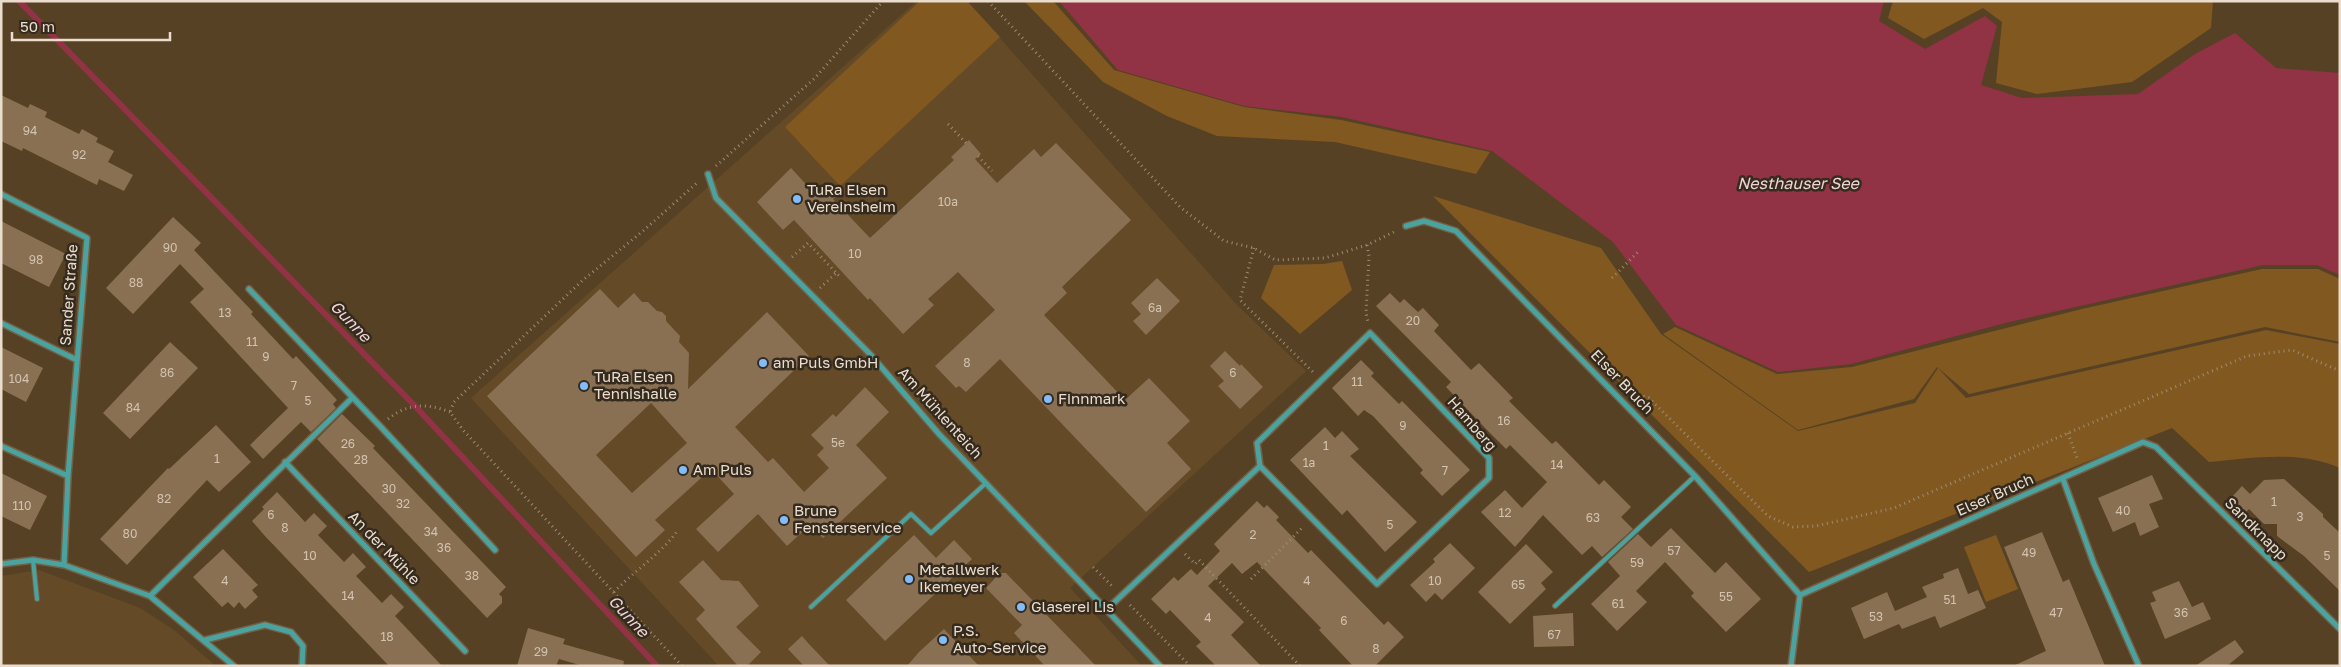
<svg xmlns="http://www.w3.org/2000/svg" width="2341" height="667" font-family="'Golos Text',sans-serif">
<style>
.built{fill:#654a27}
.green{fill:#815920}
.water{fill:#923245}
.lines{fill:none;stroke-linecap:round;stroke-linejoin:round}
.stream{stroke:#923245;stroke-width:6}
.building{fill:#897053;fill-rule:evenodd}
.service-casing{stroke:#756046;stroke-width:6}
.minor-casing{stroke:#756046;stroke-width:8}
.path{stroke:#9d8b74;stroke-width:3;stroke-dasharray:1 4;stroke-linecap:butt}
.service{stroke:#4aa39f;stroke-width:4}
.minor{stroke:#4aa39f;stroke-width:5}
.poi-dot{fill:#83bcfb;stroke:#342a1d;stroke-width:2}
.labels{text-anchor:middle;stroke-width:5;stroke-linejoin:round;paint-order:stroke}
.number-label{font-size:12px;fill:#d2c2ae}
.poi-label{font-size:15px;fill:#ebddcd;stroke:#342a1d;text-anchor:start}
.street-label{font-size:15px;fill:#ebddcd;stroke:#342a1d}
.water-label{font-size:16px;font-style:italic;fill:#efd2d5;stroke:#342a1d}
</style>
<rect width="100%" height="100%" fill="#574124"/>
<path class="built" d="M917 1H967L1236 304 1306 371 1070 588 1142 666H719L471 398Z
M39 570 140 608 174 630 216 666H1V576Z"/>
<path class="green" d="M920 1H967L1000 37 840 186 785 127Z
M1024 1H1053L1114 70 1244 107 1341 120 1490 152 1476 174 1335 142 1217 136 1167 116 1103 82Z
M1893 1H2213L2211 28 2132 82 2037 94 1996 83 2002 22 1983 8 1924 39 1888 18Z
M1433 196 1601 248 1661 334 1798 431 1915 403 1938 368 1966 398 2266 330 2340 344V468C2298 450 2253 458 2209 462L2172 428 1809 572Z
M1342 261 1352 290 1300 334 1261 298 1274 265 1323 264Z
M2262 269H2318L2340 279V342L2265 327 1969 394 1937 367 1914 399 1798 430 1663 334 1675 327 1777 374 1852 367 2082 309Z
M1996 535 2018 589 1986 602 1964 547Z"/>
<path class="water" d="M1059 1H1884L1879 21 1925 49 1985 16 1997 26 1981 85 2022 98 2138 94 2195 54 2235 33 2276 68 2340 73V275L2317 265H2263L2009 322 1851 364 1778 372 1676 325 1613 242 1492 151 1342 117 1244 106 1118 70Z"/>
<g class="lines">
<path class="stream" d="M19 1 414 405 657 666"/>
</g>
<path class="building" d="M1 95 28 108 30 104 47 112 45 117 79 134 82 129 98 138 96 142 114 151 108 162 133 175 124 191 99 179 97 185 23 148 22 151 1 141Z
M969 140 981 154 975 159 997 183 1034 149 1041 157 1056 143 1131 220 1062 287 1067 293 1044 315 1125 400 1149 378 1190 421 1167 443 1191 469 1146 512 1000 359 966 392 959 386 956 388 935 366 995 310 958 272 928 299 934 305 903 334 870 298 868 300 794 220 783 230 757 202 791 168 814 193 825 183 837 196 833 199 870 238 954 160 951 157Z
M173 217 201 243 194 250 253 312 251 314 293 359 296 356 337 400 333 404 336 408 311 432 301 422 263 459 250 445 288 408 190 302 204 289 180 264 133 314 106 288Z
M1 221 66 254 49 287 1 263Z
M1157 278 1180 301 1146 335 1133 321 1141 314 1131 303Z
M600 289 618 308 634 293 642 302H648L657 311 662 312 666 316V321L680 336 679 342 689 353 688 389 767 312 809 356 735 427 768 462 773 458 804 492 829 468 817 455 824 448 811 435 833 414 836 417 865 387 889 412 856 445 887 478 823 538 810 525 787 546 758 514 718 552 696 529 734 494 711 469 655 520 665 530 636 557 487 396ZM651 403 687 443 632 493 596 455Z
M1390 293 1400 303 1404 299 1418 312 1423 308 1439 325 1434 331 1471 370 1479 363 1513 398 1509 401 1552 444 1556 441 1599 485 1604 480 1631 507 1621 517 1633 529 1602 557 1592 546 1582 555 1543 515 1515 547 1481 512 1505 490 1522 508 1547 482 1510 445 1506 449 1485 428 1446 387 1451 382 1376 306Z
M170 342 198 368 130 439 103 413Z
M1 347 43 368 26 402 1 389Z
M1225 351 1240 366 1241 364 1263 387 1240 409 1218 386 1224 381 1210 366Z
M1361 360 1374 373 1371 376 1399 404 1402 401 1470 470 1442 496 1420 473 1423 470 1373 416 1364 410 1358 416 1332 388Z
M342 414 375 446 373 448 506 587 499 594 502 597V603L487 618 317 439Z
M216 425 251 462 219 492 207 480 127 565 100 539 168 468 169 469Z
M1325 427 1335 438 1342 431 1359 449 1350 456 1417 522 1385 552 1347 510 1342 515 1290 460Z
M1 473 47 496 30 530 1 516Z
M2152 475 2163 499 2149 504 2159 527 2140 536 2135 522 2113 532 2098 498Z
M2284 479 2323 514V517L2340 533V591L2304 556 2277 536V524H2264L2249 509 2246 512 2231 498 2242 486 2250 494 2264 480Z
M277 492 305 522 314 513 327 526 318 535 344 562 353 553 366 567 356 576 382 603 391 594 404 607 395 616 442 666H389L264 535 252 521 264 509 262 507Z
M1257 501 1264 508 1267 505 1279 517 1276 520 1308 553 1311 550 1384 625 1388 621 1404 637 1375 666H1353L1319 630 1321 628 1257 562 1242 574 1232 563 1208 586 1244 622 1231 635 1261 666H1216L1196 646 1201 642 1170 610 1166 614 1151 599 1174 577 1178 581 1191 569 1197 575 1220 551 1214 544Z
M1671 528 1715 573 1726 562 1761 599 1726 632 1691 596 1694 593 1665 562 1636 591 1647 602 1617 631 1591 604 1620 576 1608 562 1638 534 1651 547Z
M2042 532 2063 582 2069 579 2105 666H2013L2046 651 2004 547Z
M914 535 936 558 954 540 972 559 885 641 846 600Z
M1450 543 1475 568 1442 600 1435 593 1426 602 1410 585 1435 562 1433 559Z
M1526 544 1553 572 1541 583 1546 589 1510 624 1478 592Z
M223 549 258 585 252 590 258 597 245 609 239 602 234 608 228 602 222 607 193 577Z
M703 560 721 580 739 581 759 606 736 627 761 652 747 666H738L696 619 705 610 679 582Z
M1958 568 1968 594 1978 590 1986 608 1940 628 1935 616 1902 629 1899 624 1864 639 1851 608 1887 592 1895 611 1927 597 1922 587 1944 578 1943 574Z
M1000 573H1006L1096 666H1045L1014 633 1022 625 986 588Z
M2179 581 2192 607 2203 602 2211 619 2165 639 2150 603 2156 601 2152 592Z
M1573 613 1574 646 1534 647 1533 616Z
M528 628 565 639 563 644 624 661 623 666H583L559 659 556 666H517Z
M944 629 979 666H907L919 652Z
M802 636 808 643 830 666H804L788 649Z
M2235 640 2244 652 2227 666H2195Z"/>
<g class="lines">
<g class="service-casing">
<path id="service" d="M33 560 37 599
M1555 606 1695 476
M811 607 911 514 931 533 986 483"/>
</g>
<g class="minor-casing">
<path id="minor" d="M708 174 716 198 870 354 939 434 1160 666
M1 194 87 238 68 476 64 565
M1406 226 1424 221 1456 231 1695 476 1800 595 1791 666
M249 289 380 426 495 550
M1 323 77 360
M1 446 68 476
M285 462 465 651
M2063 479 2094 564 2139 666
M1 564 33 560 64 565 150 596 234 666
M1800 595 2143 442 2156 447 2340 629
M150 596 352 398
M1106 610 1260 466 1377 584 1489 478V458L1370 333 1257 443 1260 466
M205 640 265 625 291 632 303 646 302 666"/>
</g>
<path class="path" d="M988 1 1180 207 1224 241 1254 248 1275 260 1325 258 1367 245 1396 231
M948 124 966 143
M978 156 992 171
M716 166 815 78 883 1
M1367 245 1369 256 1366 313 1368 322
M1254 248 1240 300 1313 372
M792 257 808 243 841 278
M1612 278 1639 251
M820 288 836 273
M1634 393 1649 398 1768 516 1793 527 1816 526 1894 508 2247 356 2292 350 2340 371
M388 419C408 403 427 403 450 412
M2068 433 2077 458
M1185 554 1195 564 1199 560 1300 666
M1093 567 1114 588
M1251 579 1303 527
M614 592C633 572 663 552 678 530
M1130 605 1190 666
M682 666 463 430 450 412 454 402 583 280 643 231 698 182"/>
<use href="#service" class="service"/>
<use href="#minor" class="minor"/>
</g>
<g class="poi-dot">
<circle cx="797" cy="199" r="5"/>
<circle cx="763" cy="363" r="5"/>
<circle cx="584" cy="386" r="5"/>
<circle cx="1048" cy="399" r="5"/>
<circle cx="683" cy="470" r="5"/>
<circle cx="784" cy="520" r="5"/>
<circle cx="909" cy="579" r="5"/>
<circle cx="1021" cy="607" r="5"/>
<circle cx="943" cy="640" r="5"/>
</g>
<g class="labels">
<g class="number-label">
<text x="30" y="135">94</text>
<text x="79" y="159">92</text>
<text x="948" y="206">10a</text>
<text x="170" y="252">90</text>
<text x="855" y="258">10</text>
<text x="36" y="264">98</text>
<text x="136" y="287">88</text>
<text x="1155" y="312">6a</text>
<text x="225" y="317">13</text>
<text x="1413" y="325">20</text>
<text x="252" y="346">11</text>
<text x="266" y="361">9</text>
<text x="967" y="367">8</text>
<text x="167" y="377">86</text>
<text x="1233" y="377">6</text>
<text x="19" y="383">104</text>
<text x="1357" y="386">11</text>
<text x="294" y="390">7</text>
<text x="308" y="405">5</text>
<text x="133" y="412">84</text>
<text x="1504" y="425">16</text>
<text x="1403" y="430">9</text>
<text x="838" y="447">5e</text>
<text x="348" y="448">26</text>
<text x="1326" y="450">1</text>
<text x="217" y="463">1</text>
<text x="361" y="464">28</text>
<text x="1309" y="467">1a</text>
<text x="1557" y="469">14</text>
<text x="1445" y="475">7</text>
<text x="389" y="493">30</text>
<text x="164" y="503">82</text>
<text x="2274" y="506">1</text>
<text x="403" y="508">32</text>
<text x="22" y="510">110</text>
<text x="2123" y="515">40</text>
<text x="1505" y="517">12</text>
<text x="271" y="519">6</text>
<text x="2300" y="521">3</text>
<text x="1593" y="522">63</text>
<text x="1390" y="529">5</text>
<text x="285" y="532">8</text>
<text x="431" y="536">34</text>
<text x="130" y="538">80</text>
<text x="1253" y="539">2</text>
<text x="444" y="552">36</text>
<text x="1674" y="555">57</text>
<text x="2029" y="557">49</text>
<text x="310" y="560">10</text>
<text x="2327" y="560">5</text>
<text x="1637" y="567">59</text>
<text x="472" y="580">38</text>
<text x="225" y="585">4</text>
<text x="1307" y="585">4</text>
<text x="1435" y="585">10</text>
<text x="1518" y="589">65</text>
<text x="348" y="600">14</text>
<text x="1726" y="601">55</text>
<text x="1950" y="604">51</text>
<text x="1618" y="608">61</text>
<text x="2056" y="617">47</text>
<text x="2181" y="617">36</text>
<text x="1876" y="621">53</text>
<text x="1208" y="622">4</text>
<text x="1344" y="625">6</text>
<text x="1554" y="639">67</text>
<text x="387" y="641">18</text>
<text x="1376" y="653">8</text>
<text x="541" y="656">29</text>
</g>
<g class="poi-label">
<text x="807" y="195">TuRa Elsen<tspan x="807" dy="17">Vereinsheim</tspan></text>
<text x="773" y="368">am Puls GmbH</text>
<text x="594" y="382">TuRa Elsen<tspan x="594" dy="17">Tennishalle</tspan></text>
<text x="1058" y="404">Finnmark</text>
<text x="693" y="475">Am Puls</text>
<text x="794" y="516">Brune<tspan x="794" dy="17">Fensterservice</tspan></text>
<text x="919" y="575">Metallwerk<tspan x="919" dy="17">Ikemeyer</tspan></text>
<text x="1031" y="612">Glaserei Lis</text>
<text x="953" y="636">P.S.<tspan x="953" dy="17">Auto-Service</tspan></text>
</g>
<g class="street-label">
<text transform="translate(69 295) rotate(-86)" y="5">Sander Straße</text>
<text transform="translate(1622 382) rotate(46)" y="5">Elser Bruch</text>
<text transform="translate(940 413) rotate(48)" y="5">Am Mühlenteich</text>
<text transform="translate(1472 424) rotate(49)" y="5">Hamberg</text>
<text transform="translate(1995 495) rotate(-24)" y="5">Elser Bruch</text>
<text transform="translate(2256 529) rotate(45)" y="5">Sandknapp</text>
<text transform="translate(384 548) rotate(46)" y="5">An der Mühle</text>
</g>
<g class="water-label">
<text x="1798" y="189">Nesthauser See</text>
<text transform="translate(351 321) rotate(46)" y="6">Gunne</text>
<text transform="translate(629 616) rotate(47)" y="6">Gunne</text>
</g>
</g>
<rect width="2341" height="667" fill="none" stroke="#ebddcd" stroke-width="5"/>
<path d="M12 32v8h158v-8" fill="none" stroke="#ebddcd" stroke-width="2.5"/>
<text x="20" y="32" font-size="15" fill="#ebddcd" stroke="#342a1d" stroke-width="4" paint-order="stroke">50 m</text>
</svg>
